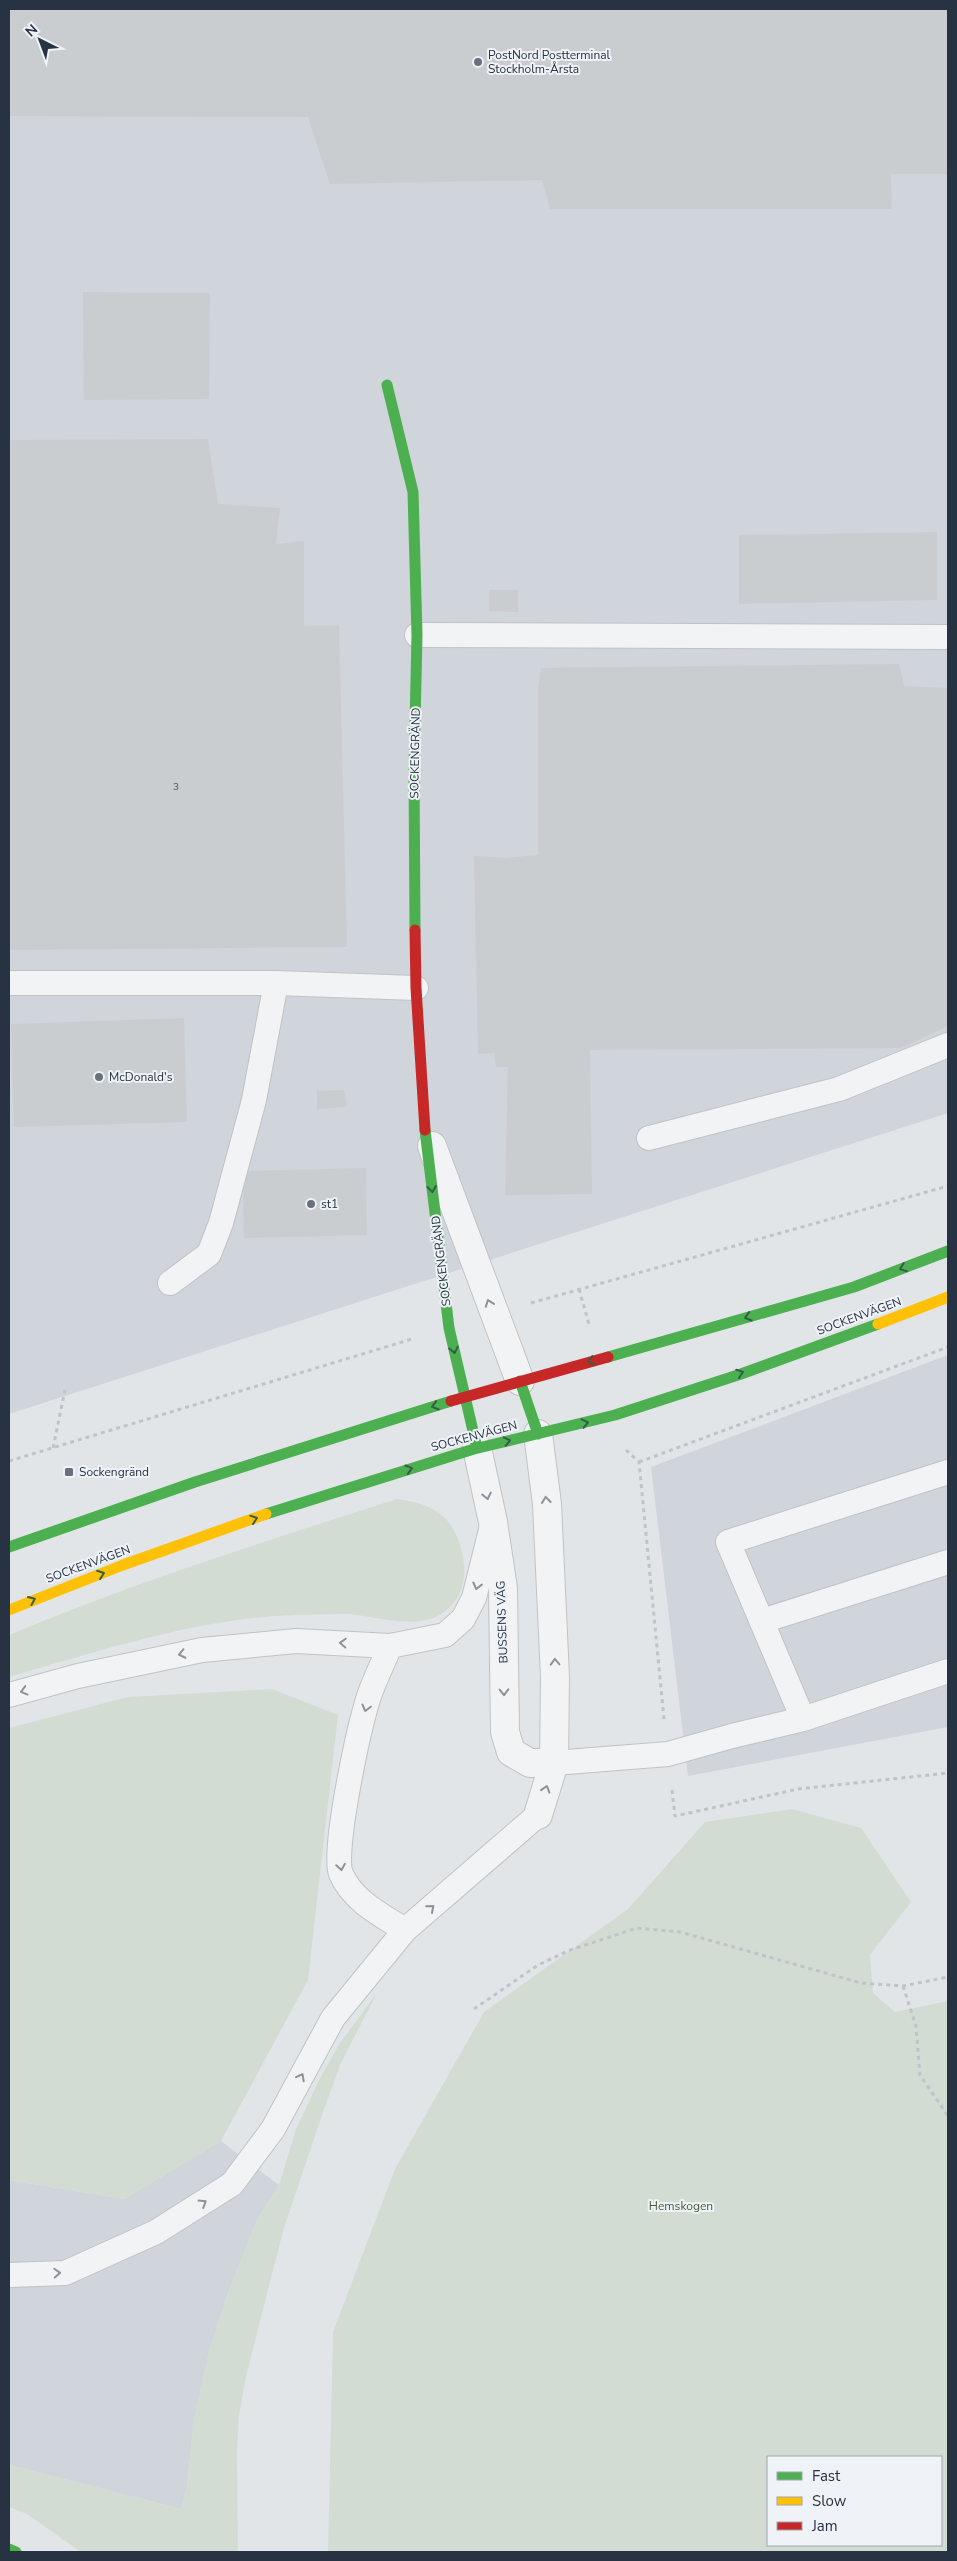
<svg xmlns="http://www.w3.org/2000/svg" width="957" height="2561" font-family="'Nunito Sans',sans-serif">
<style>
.built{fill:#d0d4db}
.green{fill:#d3dcd2;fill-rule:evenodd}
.building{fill:#cacdd0}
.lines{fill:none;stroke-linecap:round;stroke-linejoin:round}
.lane-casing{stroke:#c0c3c6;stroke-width:26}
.street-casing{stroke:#c0c3c6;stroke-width:30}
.path{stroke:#c1c3c8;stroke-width:3;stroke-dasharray:4 4;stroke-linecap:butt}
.lane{stroke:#f2f3f4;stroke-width:24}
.street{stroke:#f2f3f4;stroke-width:28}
.fast{stroke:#4caf50;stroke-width:11}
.slow{stroke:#ffc107;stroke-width:11}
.jam{stroke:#c62828;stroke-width:11}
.oneway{stroke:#345e47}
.oneway2{stroke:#8c929b}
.poi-dot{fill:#68717c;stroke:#eff3f7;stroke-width:2}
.labels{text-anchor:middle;stroke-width:4;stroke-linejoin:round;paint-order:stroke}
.number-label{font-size:10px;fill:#505a66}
.poi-label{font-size:12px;fill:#273242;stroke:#eff3f7;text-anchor:start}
.street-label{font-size:12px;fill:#273242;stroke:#eff3f7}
.park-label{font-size:12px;fill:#3d5e34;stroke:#eff3f7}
</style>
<rect width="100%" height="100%" fill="#e2e5e8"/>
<path class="built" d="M9 9H948V1113L9 1414Z
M948 1355V1727L688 1776 651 1467Z
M221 2141 279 2185 257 2220 228 2293 209 2353 194 2419 187 2486 181 2509 9 2465V2180L124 2199Z"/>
<path class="green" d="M397 1499C419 1502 442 1508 454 1530 468 1558 471 1595 441 1614 414 1631 375 1615 345 1614 329 1614 312 1615 296 1615 198 1618 103 1650 9 1677V1635C135 1582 266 1541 397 1499Z
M272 1689 338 1715 308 1980 221 2141 124 2199 9 2180V1728L128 1697Z
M792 1809 861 1828 911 1902 870 1955 873 1993 895 2012 948 2001V2552H328L333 2332 395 2169 484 2012 628 1909 705 1822ZM768 2457H941V2545H768Z
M377 1993 341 2063 323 2112 283 2231 246 2376 239 2416 237 2452 238 2552H81L27 2514 9 2507V2465L181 2509 187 2486 194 2419 209 2353 228 2293 257 2220 279 2185 296 2129 320 2078 340 2043Z"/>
<path class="building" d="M9 9H948V174H891L892 209H550L542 180 330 184 308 117 9 116Z
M83 292 210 293 209 399 84 400Z
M208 439 218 504 280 508 276 544 304 541V626L339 625 347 947 9 950V440Z
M937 532V600L739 604V535Z
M489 590H518V612L489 611Z
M899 664 904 686 948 688V1026L901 1048 590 1050 592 1194 505 1195 508 1067H496L494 1053 478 1054 474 856 506 858 538 855V689L541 668Z
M184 1018 187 1122 14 1127 11 1024Z
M344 1090 347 1107 317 1109V1091Z
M366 1168 367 1235 244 1238 243 1171Z"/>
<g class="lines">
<g class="lane-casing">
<path id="lane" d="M417 635 948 637
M9 983H276L416 988
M649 1138 839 1089 948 1045
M170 1283 209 1254 221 1223 254 1100 276 983
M762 1621 948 1562
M390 1646C382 1666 371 1686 366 1706 358 1734 332 1852 341 1874 353 1901 381 1915 405 1930
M9 1695 78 1676 202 1650 296 1641 390 1646 445 1635 463 1619 474 1598 492 1526
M803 1719 728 1542 948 1472
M554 1763 668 1754 732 1736 803 1719 948 1671
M9 2275 65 2273 156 2232 232 2184 273 2129 333 2018 405 1930 538 1815"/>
</g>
<g class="street-casing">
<path id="street" d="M432 1146 520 1381
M538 1434 547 1504 555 1677 554 1763 538 1815
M477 1448 493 1522 503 1588 505 1732 511 1752 530 1763H554"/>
</g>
<path class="path" d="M579 1289 589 1324
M531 1303 948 1186
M53 1448 65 1390
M626 1450 639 1462 664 1719
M9 1461 412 1339
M639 1462 948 1347
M672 1790 675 1816 798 1789 948 1773
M903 1986 916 2026 920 2075 948 2116
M474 2009 538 1965 570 1950 637 1928 680 1932 861 1983 903 1986 948 1977"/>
<use href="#lane" class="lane"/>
<use href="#street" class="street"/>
<path class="fast" d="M387 385 413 492 417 635 414 769 415 930
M425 1130 449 1328 477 1448
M608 1357 854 1287 948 1251
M520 1381 538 1434
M266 1514 474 1449 615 1415 741 1374 878 1324
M9 1547 195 1482 451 1401
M9 2549 16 2552"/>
<path class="slow" d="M878 1324 948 1297
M9 1610 123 1565 266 1514"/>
<path class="jam" d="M415 930 416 988 425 1130
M451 1401 608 1357"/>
</g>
<defs><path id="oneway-chevron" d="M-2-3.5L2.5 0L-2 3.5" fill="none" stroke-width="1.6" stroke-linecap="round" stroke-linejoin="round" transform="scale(1.25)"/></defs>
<g class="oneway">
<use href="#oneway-chevron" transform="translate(432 1189) rotate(83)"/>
<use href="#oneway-chevron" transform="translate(903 1268) rotate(159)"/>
<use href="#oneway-chevron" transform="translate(748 1317) rotate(164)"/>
<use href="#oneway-chevron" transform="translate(454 1350) rotate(78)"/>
<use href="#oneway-chevron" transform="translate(591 1361) rotate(165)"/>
<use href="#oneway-chevron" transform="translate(740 1373) rotate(-19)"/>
<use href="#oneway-chevron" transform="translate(435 1406) rotate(163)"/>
<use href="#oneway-chevron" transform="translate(585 1423) rotate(-13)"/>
<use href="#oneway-chevron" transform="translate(507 1441) rotate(-13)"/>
<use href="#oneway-chevron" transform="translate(409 1469) rotate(-17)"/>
<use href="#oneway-chevron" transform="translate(254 1519) rotate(-19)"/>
<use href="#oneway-chevron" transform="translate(101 1574) rotate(-20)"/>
<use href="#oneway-chevron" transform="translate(32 1600) rotate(-23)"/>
</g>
<g class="oneway2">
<use href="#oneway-chevron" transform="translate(489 1303) rotate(-110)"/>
<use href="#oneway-chevron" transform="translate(487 1496) rotate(78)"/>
<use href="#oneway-chevron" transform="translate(546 1500) rotate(-97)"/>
<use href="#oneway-chevron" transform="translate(477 1586) rotate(104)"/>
<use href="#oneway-chevron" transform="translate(343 1643) rotate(-177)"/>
<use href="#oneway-chevron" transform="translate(182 1654) rotate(168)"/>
<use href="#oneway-chevron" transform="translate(555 1662) rotate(-92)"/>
<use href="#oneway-chevron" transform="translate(24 1691) rotate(165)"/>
<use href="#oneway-chevron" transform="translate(504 1692) rotate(89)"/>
<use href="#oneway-chevron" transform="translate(366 1708) rotate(105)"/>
<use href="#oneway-chevron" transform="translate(546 1789) rotate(-73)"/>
<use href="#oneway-chevron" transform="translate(341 1867) rotate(81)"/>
<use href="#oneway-chevron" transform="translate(431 1908) rotate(-41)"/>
<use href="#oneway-chevron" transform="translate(301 2077) rotate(-62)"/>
<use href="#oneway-chevron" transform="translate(203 2203) rotate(-32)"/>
<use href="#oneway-chevron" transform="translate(57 2273) rotate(-3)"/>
</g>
<g class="poi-dot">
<circle cx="478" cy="62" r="5"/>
<circle cx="99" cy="1077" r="5"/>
<circle cx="311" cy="1204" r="5"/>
<rect x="64" y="1467" width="10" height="10" rx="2.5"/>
</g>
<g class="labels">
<g class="number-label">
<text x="176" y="790">3</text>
</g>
<g class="poi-label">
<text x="488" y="59">PostNord Postterminal<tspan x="488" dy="14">Stockholm-Årsta</tspan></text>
<text x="109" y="1081">McDonald's</text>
<text x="321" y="1208">st1</text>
<text x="79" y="1476">Sockengränd</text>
</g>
<g class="street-label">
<text transform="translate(415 753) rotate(-89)" y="4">SOCKENGRÄND</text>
<text transform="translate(441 1261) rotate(-97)" y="4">SOCKENGRÄND</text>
<text transform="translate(859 1316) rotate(-20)" y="4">SOCKENVÄGEN</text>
<text transform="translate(474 1436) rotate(-15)" y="4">SOCKENVÄGEN</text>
<text transform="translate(88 1564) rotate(-20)" y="4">SOCKENVÄGEN</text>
<text transform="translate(502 1622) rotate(-92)" y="4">BUSSENS VÄG</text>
</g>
<g class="park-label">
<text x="681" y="2210">Hemskogen</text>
</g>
</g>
<rect width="957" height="2561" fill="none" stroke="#273242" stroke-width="20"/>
<rect x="767" y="2456" width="175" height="90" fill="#eff3f7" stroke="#9fa6af"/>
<rect x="777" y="2472" width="25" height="8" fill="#4caf50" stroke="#9fa6af"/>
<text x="812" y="2481" font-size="15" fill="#273242">Fast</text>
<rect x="777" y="2497" width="25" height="8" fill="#ffc107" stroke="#9fa6af"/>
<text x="812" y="2506" font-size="15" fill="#273242">Slow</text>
<rect x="777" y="2522" width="25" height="8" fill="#c62828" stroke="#9fa6af"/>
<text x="812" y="2531" font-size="15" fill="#273242">Jam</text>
<g transform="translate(40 40) rotate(318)" stroke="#eff3f7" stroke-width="4" paint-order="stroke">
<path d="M0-4L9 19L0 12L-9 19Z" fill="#273242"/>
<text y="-8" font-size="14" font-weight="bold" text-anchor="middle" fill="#273242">N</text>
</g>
</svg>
